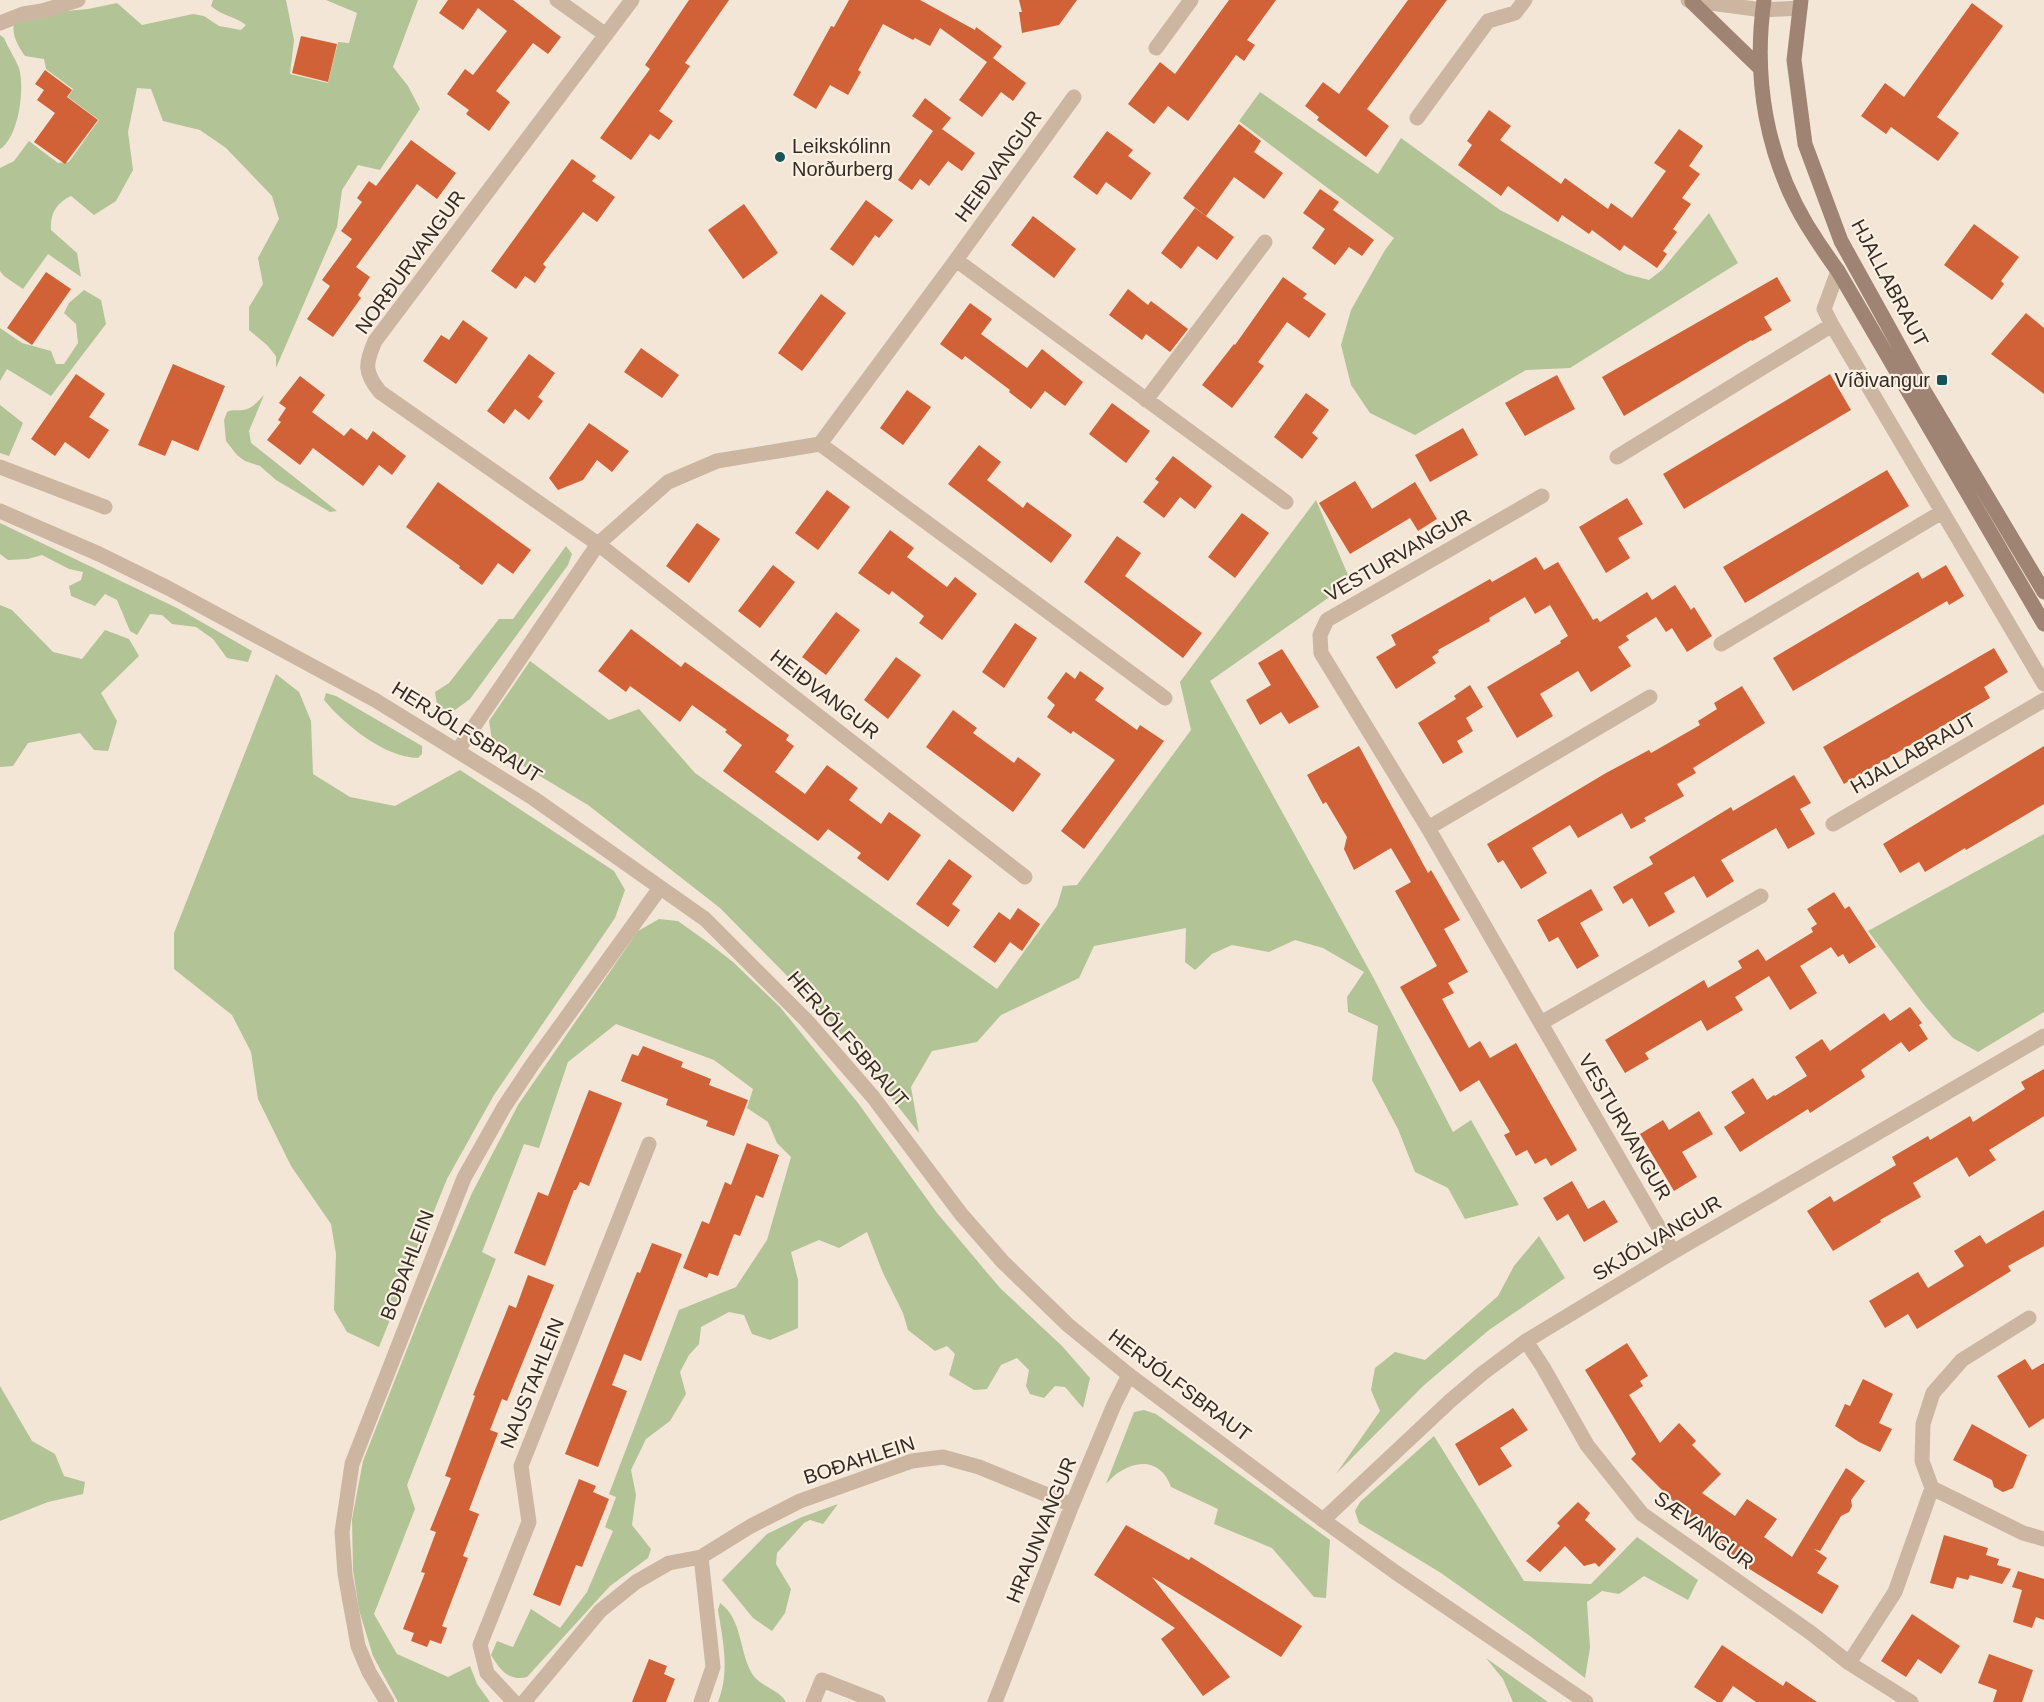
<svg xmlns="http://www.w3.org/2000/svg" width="2044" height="1702" font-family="Helvetica,sans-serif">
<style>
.green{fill:#b2c395}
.building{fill:#d16136}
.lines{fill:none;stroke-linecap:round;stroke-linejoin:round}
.minor{stroke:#ccb6a1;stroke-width:15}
.tertiary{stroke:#ccb6a1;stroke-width:15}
.secondary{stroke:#a08473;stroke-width:15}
.poi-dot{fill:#17545a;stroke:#fbf0e2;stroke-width:2}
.labels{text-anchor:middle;stroke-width:4.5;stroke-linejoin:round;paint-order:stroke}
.poi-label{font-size:20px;fill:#352b25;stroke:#fbf0e2;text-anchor:start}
.street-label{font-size:20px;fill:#352b25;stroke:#fbf0e2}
</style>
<rect width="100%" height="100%" fill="#f3e6d6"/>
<path class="green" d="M213 0H286L294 40 290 74 328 83 338 42 349 43 357 13 326 0H418L393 67 408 86 420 109 380 170 358 165 342 190 337 227 276 368V356L267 345 249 330V307L263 284 258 258 279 219 272 196 226 148 200 130 163 121 151 89 137 88 128 132 133 170 116 201 94 215 71 196C56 203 50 214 51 230L77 253 81 277 48 254 23 289 4 276 0 271V168L14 161 29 141 58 163 69 162 99 120 68 97 73 89 46 69 44 59 25 56C18 46 10 33 15 20L24 15 88 9 117 3 142 25 193 14 204 16 219 26 241 30 246 25C235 16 222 16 211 6Z
M0 35 4 38C8 48 15 58 19 68 25 88 19 137 0 149Z
M1260 92 1378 174 1401 138 1500 210 1626 274 1649 280 1662 270 1709 213 1738 263 1570 368 1526 370 1415 435 1370 413 1351 385 1341 345 1351 310 1385 250 1394 238 1239 121Z
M84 290 101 300 106 324 51 396 7 369 0 381V328L22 343 51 351 56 364H64L78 343 76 324 64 313 69 303Z
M264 395 249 431 251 443 337 511 330 512 276 480 260 466 245 461 237 455 226 441 224 420 227 412C233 409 237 411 243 410 252 409 258 401 264 395Z
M0 405 23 423 9 456 0 453Z
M1316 500 1351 582 1210 681 1373 977 1453 1132 1471 1120 1519 1205 1465 1219 1448 1188 1415 1172 1398 1129 1372 1080 1378 1026 1348 1012 1347 997 1364 972 1323 948 1295 940 1269 952 1232 945 1212 954 1195 970 1185 962 1186 928 1094 946 1079 978 1001 1015 977 1042 932 1051 911 1087 919 1133 825 1014 720 908 588 805 505 755 492 740 489 721 530 661 609 720 639 709 695 773 997 989 1057 906 1063 886 1077 885 1191 730 1180 682Z
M0 523 177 608 252 651 248 662 227 658 213 639 196 627 172 624 162 615 150 614 137 635 130 631 117 600 105 594 95 606 71 596 69 586 81 580 83 572 69 569 42 555 28 559 8 560 0 554Z
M566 546 572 554 568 565 470 699 451 713 438 711 435 692 449 683 499 619H513Z
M0 605 12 610 53 652 82 659 105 630 129 639 139 656 101 693 117 721 108 751 94 750 80 733 28 743 13 766 0 767Z
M276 674 299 692 311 721 313 774 350 797 395 806 460 770 614 871 625 890 615 918 494 1095 447 1179 379 1347 347 1332 334 1310 336 1254 331 1224 291 1166 258 1099 251 1052 232 1015 174 969V933Z
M326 693 336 696 422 746V754L418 758C384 757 345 725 324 700Z
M2044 834V1012L1978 1052 1953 1038 1925 1006 1868 931Z
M659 919 678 921 706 941 733 962 780 1007 858 1103 937 1213 1000 1288 1062 1346 1090 1378 1083 1408 1065 1387 1055 1386 1044 1398 1030 1394 1026 1386 1029 1370 1017 1358 1001 1365 987 1389 974 1390 949 1375 955 1354 947 1346 935 1351 908 1330 903 1313 883 1273 867 1232 839 1248 819 1240 791 1252 798 1280V1328L770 1340 752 1334 744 1315 729 1312 701 1327 699 1344 689 1355 680 1372 686 1394 670 1421 646 1439 631 1470 636 1495 632 1525 651 1549 648 1558 610 1586 527 1677C508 1681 501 1671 491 1655L497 1641 513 1647 531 1609 560 1628 587 1592 613 1531 605 1527 616 1497 609 1494 679 1310 736 1287 767 1240 791 1157 777 1143 768 1122 747 1108 753 1089 714 1060 616 1024 568 1062 539 1148 524 1144 482 1252 496 1259 407 1485 415 1509 374 1614 397 1654 448 1677 470 1666 477 1684 490 1702H398L373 1656 359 1610 353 1570 352 1519 363 1461 424 1306 472 1193 518 1105 638 931Z
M1539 1236 1565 1278 1489 1330 1423 1386 1336 1474 1380 1411 1371 1390 1375 1368 1395 1352 1425 1360 1498 1296 1514 1266Z
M0 1386 32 1441 55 1454 64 1476 85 1482 83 1494 48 1502 0 1521Z
M1144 1410 1156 1414 1330 1540 1326 1598 1314 1597 1272 1548 1214 1524 1218 1509 1171 1487C1163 1463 1142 1458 1121 1471 1115 1474 1111 1479 1106 1484L1134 1412Z
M1434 1436 1524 1581 1591 1584 1637 1537 1698 1580 1688 1600 1644 1576 1619 1594 1602 1591 1587 1602 1590 1648 1585 1678 1530 1636 1441 1573 1359 1523 1355 1511 1360 1502Z
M838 1504 823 1524 810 1520 804 1523 777 1553 776 1564 791 1589 785 1613 772 1631 753 1618 722 1580 767 1534 802 1517Z
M720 1603C742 1619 739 1649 751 1672 759 1687 778 1688 786 1702H718C730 1671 723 1641 718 1610Z
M1486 1658 1548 1702H1513L1503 1679Z"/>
<path class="building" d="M448 0H513L561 37 548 54 533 43 496 91 510 102 489 131 466 114 469 110 447 94 465 69 473 75 507 31 478 8 463 30 439 13Z
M689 0H729L685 63 690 66 659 111 673 121 659 140 650 134 631 160 600 138 650 69 645 65Z
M849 0H920L975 30 976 27 1002 46 993 58 1026 83 1013 101 1001 92 982 117 959 100 987 62 940 28 930 46 915 38 913 40 883 24 858 70 861 72 848 95 830 85 816 109 793 95 831 26 834 27Z
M1019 0H1077L1059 25 1022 33 1019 12H1022Z
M1229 0H1276L1247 40 1255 45 1244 61 1236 55 1188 121 1168 106 1154 124 1128 104 1160 62 1175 74Z
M1408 0H1447L1367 109 1389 126 1366 157 1317 120 1319 117 1305 106 1323 82 1339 94Z
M1972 3 2003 26 1937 117 1959 133 1938 161 1891 127 1886 134 1861 116 1885 83 1904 97Z
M301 36 337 44 328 82 292 73Z
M45 70 72 90 67 97 98 120 65 164 34 142 55 113 37 100 44 90 35 84Z
M925 98 951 118 942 129 975 153 962 171 948 161 929 186 920 179 912 190 898 180 933 131 912 116Z
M1489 110 1511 126 1500 140 1561 184 1565 178 1608 209 1611 203 1632 218 1666 171 1654 163 1679 129 1703 146 1689 166 1700 174 1682 198 1691 204 1673 229 1677 232 1663 251 1667 254 1657 268 1624 245 1620 251 1592 230 1589 234 1562 215 1558 222 1508 186 1501 196 1458 165 1472 145 1467 141Z
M1239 124 1261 141 1254 152 1283 173 1264 199 1234 177 1206 216 1183 198Z
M1107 131 1133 150 1128 156 1151 173 1131 200 1106 182 1097 195 1073 177Z
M411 140 456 173 437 199 417 184 356 267 370 277 358 295 361 298 333 337 307 319 330 286 322 280 352 239 341 231 362 202 357 198 369 181 376 186Z
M572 159 596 176 592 181 615 197 597 222 583 212 543 264 546 267 535 283 525 276 516 289 491 271Z
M1320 189 1339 202 1333 210 1374 240 1362 256 1349 247 1335 265 1312 248 1325 229 1303 213Z
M866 200 893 220 879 238 875 235 853 266 830 249Z
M744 204 778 253 743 279 708 230Z
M1195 208 1234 237 1217 260 1198 246 1181 269 1161 253Z
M1033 216 1076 249 1054 278 1011 245Z
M1974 224 2019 257 2001 281 2004 284 1992 300 1944 265Z
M46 272 71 289 32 345 7 328Z
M1283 277 1307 294 1303 298 1326 314 1309 338 1287 322 1258 362 1264 366 1232 408 1202 385 1234 344 1235 345Z
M1777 277 1791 301 1764 317 1772 330 1752 341 1751 340 1624 416 1602 377Z
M1128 289 1148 305 1151 301 1188 329 1170 352 1146 334 1142 340 1109 315Z
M821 294 846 313 802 371 778 353Z
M970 303 992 319 981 334 1027 368 1042 349 1083 382 1065 406 1045 391 1031 409 1009 392 1010 390 965 356 962 360 940 344Z
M2026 313 2044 328V394L1991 354Z
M463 320 488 338 456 384 423 361 441 335 449 340Z
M641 348 679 375 662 398 624 372Z
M529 354 555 373 538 397 543 401 529 420 515 409 504 424 487 411Z
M173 364 225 386 198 451 172 440 165 456 138 445Z
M76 374 105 394 89 417 109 430 89 459 65 442 55 456 31 439Z
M1830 374 1851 410 1684 509 1663 474Z
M1557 375 1575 409 1525 436 1505 403Z
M300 376 325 395 312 412 344 436 351 428 367 440 373 431 406 456 392 475 379 465 363 486 313 448 300 465 267 440 281 422 278 420 286 408 279 403Z
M907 390 931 407 903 445 880 428Z
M1306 393 1329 410 1312 433 1318 438 1302 459 1274 437Z
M1112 403 1150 431 1126 463 1089 434Z
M589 423 629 451 612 472 597 460 583 480 558 490 549 478Z
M1463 428 1478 455 1430 482 1415 455Z
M979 445 1001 462 987 480 1023 508 1027 502 1072 535 1051 563 948 484Z
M1173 456 1212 486 1195 509 1180 497 1164 518 1143 502 1159 482 1155 479Z
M1887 470 1909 506 1745 603 1723 567Z
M1355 481 1372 509 1415 482 1437 519 1418 531 1410 518 1350 554 1319 503Z
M438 482 531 550 513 574 498 563 482 585 459 568 460 566 406 527Z
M827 490 850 507 818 550 795 533Z
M1627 498 1643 524 1618 538 1630 558 1606 573 1579 527Z
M1242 513 1269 533 1235 578 1208 557Z
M697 523 720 539 689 583 666 566Z
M890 530 914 548 907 557 947 587 955 577 977 594 942 640 919 623 924 616 892 591 889 595 858 573Z
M1117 536 1141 553 1125 576 1202 633 1183 658 1084 582Z
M1536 557 1544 570 1558 562 1593 620 1597 618 1600 622 1647 592 1652 600 1675 585 1691 610 1694 607 1712 636 1687 652 1672 628 1666 632 1656 617 1626 636 1629 640 1618 647 1631 666 1591 692 1578 671 1540 694 1553 716 1517 738 1487 687 1561 643 1560 641 1568 636 1550 605 1535 614 1525 597 1489 618 1490 621 1438 650 1439 652 1432 657 1436 663 1396 689 1376 657 1396 645 1391 635 1490 579 1492 582Z
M773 565 795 582 760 628 738 611Z
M1946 565 1964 596 1949 605 1947 601 1793 691 1773 658 1918 572 1922 579Z
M836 612 860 630 826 675 802 657Z
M1015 623 1037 638 1004 688 982 672Z
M631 629 681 667 685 662 789 735 786 740 794 746 775 772 805 794 827 765 858 788 849 800 881 824 889 812 921 835 888 881 857 858 861 853 828 829 818 841 723 771 742 745 725 732 727 730 692 705 680 722 630 686 626 692 598 671Z
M1994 648 2008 672 1984 687 1990 698 1844 784 1823 747Z
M1282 649 1319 707 1289 724 1281 712 1260 725 1246 700 1271 685 1258 663Z
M896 657 921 675 888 719 864 700Z
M1080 671 1104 688 1095 700 1137 730 1140 725 1164 741 1084 849 1061 831 1115 760 1073 731 1071 734 1047 717 1055 705 1047 698 1066 672 1075 679Z
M1470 685 1483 707 1466 718 1473 731 1457 741 1463 752 1443 764 1418 723 1456 699 1454 696Z
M1742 686 1765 723 1693 768 1696 773 1677 784 1684 796 1644 818 1646 821 1631 829 1622 813 1578 838 1570 825 1532 848 1547 873 1521 889 1503 860 1498 863 1487 844 1606 773 1649 750 1651 753 1700 725 1698 721 1717 709 1714 703Z
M953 710 977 728 973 733 1014 763 1018 757 1041 774 1013 812 926 747Z
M1359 746 1428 873 1431 870 1460 920 1444 929 1468 972 1448 983 1454 993 1442 999 1469 1048 1480 1041 1490 1058 1516 1043 1577 1150 1551 1166 1546 1158 1535 1164 1527 1150 1516 1156 1504 1135 1510 1132 1479 1080 1460 1092 1400 987 1437 966 1395 891 1411 882 1391 848 1354 870 1344 849 1347 837 1326 802 1323 804 1307 775Z
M2044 746V804L1966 850 1965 848 1925 872 1919 862 1900 873 1883 844Z
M1794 775 1811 803 1800 809 1815 834 1788 849 1776 828 1721 860 1734 881 1707 898 1694 876 1664 893 1675 912 1649 927 1632 898 1623 904 1613 887 1653 864 1649 857 1731 807 1733 811Z
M949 859 972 876 952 904 960 910 948 927 916 904Z
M1591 889 1603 910 1580 923 1599 956 1577 969 1558 937 1549 942 1537 920Z
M1834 892 1845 909 1849 906 1876 947 1849 964 1843 954 1838 957 1831 947 1800 966 1817 993 1790 1010 1769 976 1735 997 1743 1010 1707 1031 1701 1020 1645 1053 1649 1059 1625 1073 1605 1040 1704 980 1708 988 1742 968 1738 961 1758 949 1766 961 1813 932 1811 928 1817 924 1807 909Z
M1018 908 1040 924 1022 951 1010 942 995 963 973 947 999 912 1010 920Z
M1910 1007 1922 1023 1919 1025 1928 1039 1909 1052 1901 1042 1861 1070 1865 1077 1810 1113 1808 1109 1740 1152 1724 1127 1745 1113 1731 1092 1753 1078 1767 1100 1774 1095 1775 1096 1807 1076 1795 1057 1822 1039 1830 1051 1884 1013 1890 1021Z
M643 1046 683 1062 681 1067 711 1079 709 1085 748 1100 734 1136 706 1126 708 1121 666 1105 668 1099 621 1081 632 1054 638 1056Z
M2044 1069V1116L1989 1150 1996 1160 1969 1177 1957 1157 1913 1183 1921 1197 1880 1220 1881 1222 1833 1251 1807 1211 1830 1196 1834 1202 1896 1165 1892 1157 1928 1136 1930 1140 1970 1116 1973 1122 2025 1089 2021 1082Z
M589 1090 622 1103 589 1186 580 1182 576 1190H574L545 1266 514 1253 538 1192 548 1196Z
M1699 1111 1713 1134 1682 1152 1697 1177 1674 1191 1640 1134 1663 1120 1669 1130Z
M747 1143 779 1155 763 1198 756 1195 740 1236 734 1234 718 1276 709 1273 707 1278 683 1268 702 1221 709 1224 725 1182 731 1185Z
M1572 1181 1588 1209 1604 1200 1618 1222 1584 1242 1568 1214 1557 1221 1543 1198Z
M2044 1210V1246L2008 1266 2011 1271 1917 1329 1908 1314 1885 1328 1869 1301 1918 1272 1928 1288 1964 1266 1954 1251 1980 1235 1986 1244Z
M652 1243 682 1254 641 1361 624 1354 612 1385 627 1391 598 1467 565 1454 637 1272 640 1273Z
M528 1275 554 1285 507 1401 502 1399 490 1430 498 1433 469 1510 479 1514 463 1556 468 1558 442 1626 447 1628 441 1644 430 1640 427 1647 411 1641 414 1633 403 1629 425 1573 421 1572 436 1532 430 1530 451 1478 445 1476 475 1396 473 1395 509 1305 516 1308Z
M1627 1343 1648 1376 1640 1381 1643 1386 1629 1395 1660 1443 1679 1423 1696 1441 1692 1445 1721 1474 1702 1493 1735 1516 1747 1499 1777 1519 1764 1537 1792 1557 1846 1468 1865 1481 1851 1500 1852 1506 1849 1512 1841 1516 1820 1551 1814 1549 1827 1558 1817 1573 1839 1586 1822 1614 1751 1570 1697 1531 1699 1527 1631 1459 1636 1454 1585 1370Z
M2025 1359 2032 1370 2044 1363V1418L2029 1428 1997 1376Z
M1863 1379 1893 1394 1879 1423 1892 1429 1880 1452 1859 1442 1835 1426 1845 1404 1850 1406Z
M1513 1408 1528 1430 1500 1448 1512 1466 1479 1486 1455 1444Z
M1972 1424 2027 1455 2013 1488 2003 1492 1994 1487 1992 1480 1953 1460Z
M579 1479 596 1486 593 1492 609 1499 582 1567 576 1565 560 1606 533 1595Z
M1578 1502 1590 1513 1585 1520 1616 1549 1599 1567 1595 1563 1584 1566 1565 1546 1540 1572 1526 1561 1560 1526 1557 1523Z
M1126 1525 1189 1560 1191 1557 1302 1626 1281 1657 1152 1577 1230 1677 1203 1696 1161 1639 1175 1628 1094 1575Z
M1944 1535 1988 1548 1986 1555 1999 1559 1997 1565 2011 1569 2002 1584 1970 1575 1968 1580 1957 1577 1953 1589 1930 1583Z
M2018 1571 2044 1579V1620L2036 1617 2032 1628 2013 1622 2022 1590 2012 1587Z
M1912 1614 1960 1646 1941 1674 1918 1659 1906 1677 1881 1661Z
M1722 1645 1783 1686 1786 1681 1817 1702H1756L1733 1686 1722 1702H1717L1694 1687Z
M1989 1654 2033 1670 2022 1702H1993L1997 1690 1978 1683Z
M649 1659 667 1666 664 1674 675 1679 666 1702H632Z"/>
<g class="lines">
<path class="minor" d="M557 0 606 35
M632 0 375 341C365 364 364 372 380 392L598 544 1025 877
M1688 0 1763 10 1800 8
M0 23 23 14 42 11 78 0
M1156 48 1191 0
M1417 118 1488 21 1515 13 1525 0
M956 260 1074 97
M1838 271 1824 309 1832 325 2044 684
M1146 400 1265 242
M820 444 1165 698
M1617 457 1832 325
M0 467 105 507
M1542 496 1327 620 1320 635 1321 653 1428 828 1673 1252
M1721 644 1942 512
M458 750 598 544 668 482 717 461 820 444 956 260 1286 502
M1833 824 2044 700
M1428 828 1650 697
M1541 1023 1761 896
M2029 1318 1962 1360 1933 1393 1923 1424 1922 1461 1932 1488 2023 1533 2044 1539
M1526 1341 1543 1367 1587 1445 1642 1514 1811 1633 1849 1663 1911 1702
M1323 1520 1450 1401 1483 1373 1526 1341 1673 1252 2044 1036
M701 1557 713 1667 701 1702
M1849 1663 1895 1592 1932 1488
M387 1702 369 1672 358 1646 345 1574 342 1532 352 1464 464 1178 504 1107 532 1065 660 888
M514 1702 487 1673 480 1645 529 1522 521 1466 649 1144
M524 1702 600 1611 636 1582 669 1563 701 1557 751 1526 800 1501 912 1461 943 1457 979 1467 1072 1505
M813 1702 822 1680 878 1702
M995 1702 1072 1505 1114 1405 1129 1375"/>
<path class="tertiary" d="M0 511 99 554 168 588 375 700 533 798 705 919 807 1021 873 1097 961 1214 1003 1262 1068 1325 1129 1375 1323 1520 1395 1572 1586 1702"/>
<path class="secondary" d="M1764 0C1753 78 1766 157 1807 225 1817 241 1827 256 1838 271L2044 624
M1801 0 1794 60 1805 144 1841 241 1923 389 2044 592
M1692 2 1760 68"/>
</g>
<g class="poi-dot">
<circle cx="780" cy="157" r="6"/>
<rect x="1936" y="374" width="12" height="12" rx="3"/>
</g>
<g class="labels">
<g class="poi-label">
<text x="792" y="153">Leikskólinn<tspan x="792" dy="23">Norðurberg</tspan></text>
<text x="1930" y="387" text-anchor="end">Víðivangur</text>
</g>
<g class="street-label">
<text transform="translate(998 166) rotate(-54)" y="7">HEIÐVANGUR</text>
<text transform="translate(410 262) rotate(-54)" y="7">NORÐURVANGUR</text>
<text transform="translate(1890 283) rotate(62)" y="7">HJALLABRAUT</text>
<text transform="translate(1398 555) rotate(-30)" y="7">VESTURVANGUR</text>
<text transform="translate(825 694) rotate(38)" y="7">HEIÐVANGUR</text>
<text transform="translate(467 732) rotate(32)" y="7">HERJÓLFSBRAUT</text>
<text transform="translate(1913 753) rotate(-30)" y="7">HJALLABRAUT</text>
<text transform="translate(848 1039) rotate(49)" y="7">HERJÓLFSBRAUT</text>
<text transform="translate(1625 1127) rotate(60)" y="7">VESTURVANGUR</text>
<text transform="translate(1657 1238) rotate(-31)" y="7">SKJÓLVANGUR</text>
<text transform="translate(407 1265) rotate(-69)" y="7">BOÐAHLEIN</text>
<text transform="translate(532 1383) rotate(-68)" y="7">NAUSTAHLEIN</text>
<text transform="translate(1180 1385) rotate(37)" y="7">HERJÓLFSBRAUT</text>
<text transform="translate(859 1460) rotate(-18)" y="7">BOÐAHLEIN</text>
<text transform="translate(1041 1530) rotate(-68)" y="7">HRAUNVANGUR</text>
<text transform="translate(1704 1530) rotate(36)" y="7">SÆVANGUR</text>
</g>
</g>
</svg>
